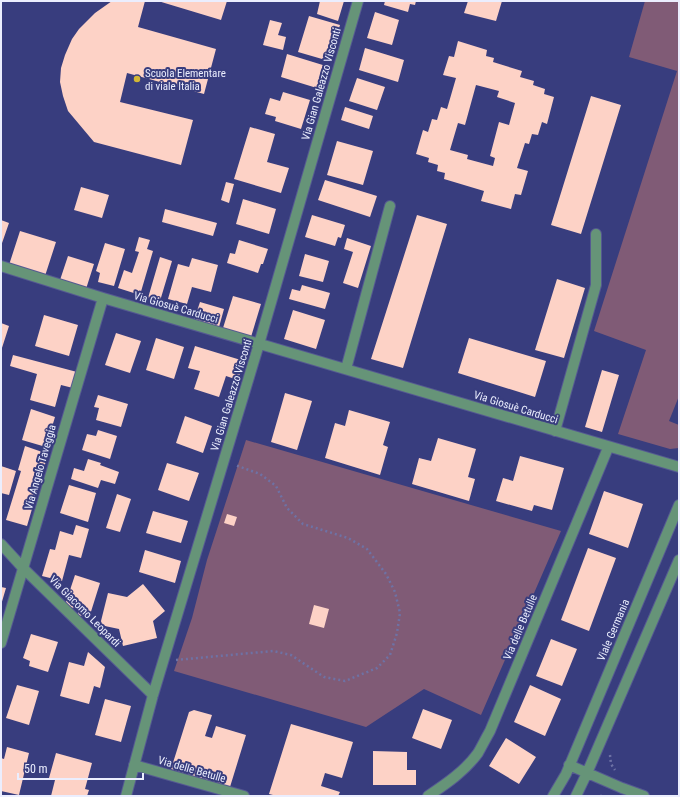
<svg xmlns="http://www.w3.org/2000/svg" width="680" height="797" font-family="'Roboto Condensed',sans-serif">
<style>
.green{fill:#805b76}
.building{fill:#fdd2c6;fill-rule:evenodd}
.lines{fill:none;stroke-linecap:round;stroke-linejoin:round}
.minor-casing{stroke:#555992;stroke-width:12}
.path{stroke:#6e72a5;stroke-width:2.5;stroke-dasharray:2 3;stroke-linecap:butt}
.minor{stroke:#669478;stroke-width:10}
.poi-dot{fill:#d2b735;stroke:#383d7e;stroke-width:1.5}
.labels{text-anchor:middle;stroke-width:4;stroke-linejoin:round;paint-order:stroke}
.poi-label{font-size:11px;fill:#ebeefe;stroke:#383d7e;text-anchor:start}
.street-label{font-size:11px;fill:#ebeefe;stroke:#383d7e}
</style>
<rect width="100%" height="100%" fill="#383d7e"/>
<path class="green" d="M645 1H679V396L669 421 679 425V448L670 449 618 434 646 350 594 331 677 71 629 57Z
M246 440 561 531 481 715 424 689 366 727 174 671 192 618 207 560Z"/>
<path class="building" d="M112 1H145L138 27 216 49 204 94 127 73 120 102 193 120 181 165 94 142 68 111 63 96 60 82 61 68 65 55 72 39 79 29 95 13Z
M158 1H227L221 20Z
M320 1H344L338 21 317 14Z
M385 1H416L415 5 410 4 408 12 384 5Z
M468 1H502L496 21 464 13Z
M375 12 399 20 392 45 367 38Z
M309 16 340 25 329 61 298 52Z
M270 20 282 23 278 35 286 37 283 50 263 45Z
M458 41 487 50 486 56 494 58 493 62 522 71 520 77 534 81 533 85 545 89 544 94 554 97 547 124 542 122 538 135 532 134 529 144 525 143 517 168 528 171 521 195 515 194 511 209 481 201 484 191 444 179 445 173 437 171 438 165 428 162 429 158 416 154 423 130 428 132 432 119 437 120 441 107 447 109 456 78 443 75 449 56 454 57ZM476 85 499 91 497 97 515 103 509 125 499 122 490 156 495 158 493 166 467 159 468 155 450 150 458 123 465 125Z
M365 48 404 60 398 82 359 70Z
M287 54 326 66 320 89 281 77Z
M357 78 385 87 377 110 349 101Z
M283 92 310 100 301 129 275 121 276 117 265 114 270 98 280 101Z
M591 96 621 105 581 234 551 225Z
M345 107 373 116 369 129 341 120Z
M250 127 275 134 267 162 289 168 281 193 234 179Z
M337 141 373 151 363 185 327 175Z
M325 180 377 196 370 217 318 200Z
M226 182 234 184 229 203 221 200Z
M81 187 109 195 102 218 74 210Z
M243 199 276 209 269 234 236 224Z
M165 209 217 223 213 236 162 222Z
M312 215 345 225 341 238 338 237 335 246 305 237Z
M417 215 447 224 403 368 371 359Z
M1 220 9 223 1 246Z
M20 231 56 242 45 276 9 265Z
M139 237 150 240 147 249 153 251 140 295 118 288 124 270 132 273 139 252 135 251Z
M347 238 371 246 358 288 343 283 353 252 344 249Z
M239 240 268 249 263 264H261L258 273 227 263 230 253 235 254Z
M105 243 125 249 114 286 98 282 100 273 96 271Z
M305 254 329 261 323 282 299 276Z
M68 256 94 264 86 289 60 280Z
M160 257 172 261 160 301 148 298Z
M192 258 218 265 211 292 192 287 187 304 168 299 178 264 189 267Z
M557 279 585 288 564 358 535 350Z
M302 285 330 293 325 309 289 299 292 289 300 291Z
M233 296 261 304 251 337 223 328Z
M200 302 224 309 219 327 194 320Z
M293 310 325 320 316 349 284 339Z
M44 315 78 325 69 356 35 346Z
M1 323 9 326 1 351Z
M116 333 141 341 130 373 105 365Z
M156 338 184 347 174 379 146 370Z
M469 338 546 361 535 397 458 373Z
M195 346 244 361 238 380 226 376 219 397 194 389 200 371 188 368Z
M13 355 77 372 73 388 61 385 55 407 30 400 37 374 10 366Z
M602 370 619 375 602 432 585 427Z
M285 393 312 401 297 450 271 442Z
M98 395 128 404 121 427 96 420 99 408 94 407Z
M31 409 55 417 46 447 22 440Z
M349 410 390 422 383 445 388 447 380 475 325 458 335 423 345 426Z
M185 416 212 426 203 453 176 443Z
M98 430 117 436 110 459 82 450 87 434 96 436Z
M438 438 476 449 468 477 475 479 469 501 412 484 419 458 431 461Z
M25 446 48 454 27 526 6 520 21 471 18 470Z
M520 456 564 468 552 510 534 505 532 511 496 501 503 478 513 481Z
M88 459 101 463 100 465 119 472 115 484 101 480 98 488 71 479 74 468 84 471Z
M167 463 199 473 189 501 158 490Z
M1 466 16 471 9 495 1 493Z
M69 485 96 493 88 522 60 513Z
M604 491 643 504 628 548 589 534Z
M117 494 131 499 120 532 106 528Z
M153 511 188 521 181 543 146 533Z
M227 514 237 517 234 526 224 523Z
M76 525 89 529 81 558 69 555 62 581 42 576 50 549 55 550 60 531 73 535Z
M588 548 616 558 589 631 561 620Z
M145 550 181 561 175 583 139 572Z
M75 575 100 583 89 618 78 615 79 610 65 605Z
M143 584 165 611 153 621 157 638 123 646 119 629 100 625 108 593 127 597Z
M1 587 6 588 1 605Z
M314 605 329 609 324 628 309 624Z
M31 634 58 642 48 672 29 666 30 661 23 658Z
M551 639 577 649 562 686 536 676Z
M88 652 105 667 100 688 94 686 89 704 60 696 69 662 84 666Z
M17 685 39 691 29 725 6 718Z
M530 685 561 699 545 736 514 722Z
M105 699 131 706 121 742 95 735Z
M423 709 452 720 441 749 412 738Z
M194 710 212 715 205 736 212 738 216 726 246 735 230 787 171 769 189 712Z
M291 724 353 742 342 778 325 773 321 786 340 792 338 796H277L269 794Z
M506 738 536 757 519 784 489 766Z
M7 747 29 753 19 795 1 791V758L4 759Z
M373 751 407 752V770H416V785H373Z
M56 753 92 763 85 789 89 790 87 796H51L55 780 49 778Z"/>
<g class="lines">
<g class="minor-casing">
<path id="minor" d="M1 266 103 298 679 467
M346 369 390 206
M555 431 596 285V234
M1 544 23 568 153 695
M1 643 103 298
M134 765 244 796
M569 765 622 788 644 796
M126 796 153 695 259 344 358 1
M428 796C446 784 465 771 478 753 482 746 486 738 490 731L608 448
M553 796 566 774 679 505
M576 796 587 773 679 560"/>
</g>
<path class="path" d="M176 660 273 651 291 655 324 677 345 681 377 668 390 655 397 633 400 613 395 592 386 574 367 549 348 538 303 524 287 508 276 486 260 474 235 465
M610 755 611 764 615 770
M600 796H604"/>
<use href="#minor" class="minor"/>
</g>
<circle class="poi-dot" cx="137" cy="79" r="4"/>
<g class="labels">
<g class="poi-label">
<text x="145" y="77">Scuola Elementare<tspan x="145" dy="13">di viale Italia</tspan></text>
</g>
<g class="street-label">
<text transform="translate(321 84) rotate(-74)" y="4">Via Gian Galeazzo Visconti</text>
<text transform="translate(176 307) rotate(16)" y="4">Via Giosuè Carducci</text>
<text transform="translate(231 395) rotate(-73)" y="4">Via Gian Galeazzo Visconti</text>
<text transform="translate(516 407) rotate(17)" y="4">Via Giosuè Carducci</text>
<text transform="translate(40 467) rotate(-74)" y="4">Via Angelo Taveggia</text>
<text transform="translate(85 611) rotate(45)" y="4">Via Giacomo Leopardi</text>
<text transform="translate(520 627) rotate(-67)" y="4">Via delle Betulle</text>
<text transform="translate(613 630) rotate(-67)" y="4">Viale Germania</text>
<text transform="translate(192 769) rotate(16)" y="4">Via delle Betulle</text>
</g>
</g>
<rect width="680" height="797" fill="none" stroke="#ebeefe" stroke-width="4"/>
<path d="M18 773v6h125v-6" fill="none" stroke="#ebeefe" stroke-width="2"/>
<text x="24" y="773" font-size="12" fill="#ebeefe" stroke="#383d7e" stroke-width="3" paint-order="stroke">50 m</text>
</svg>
